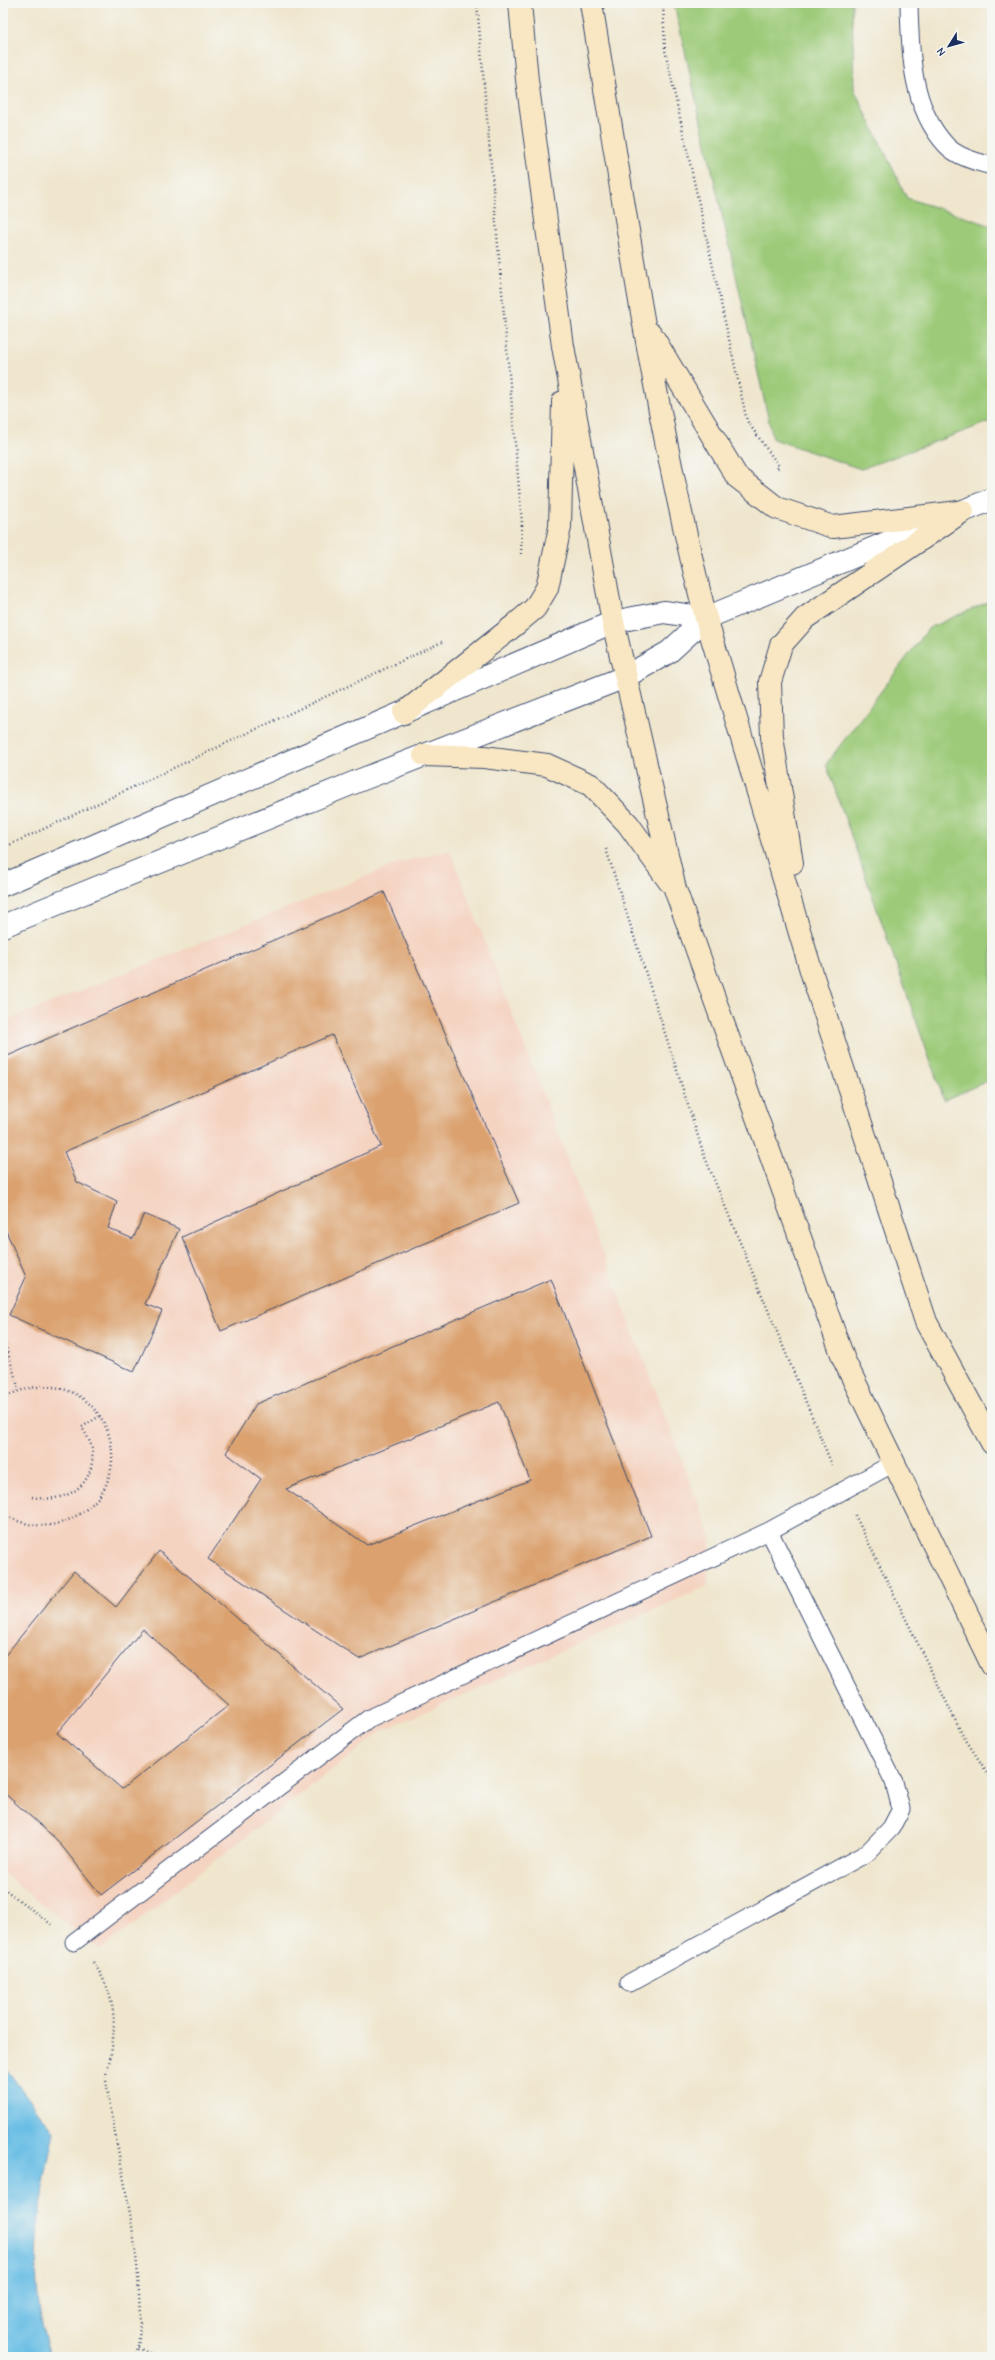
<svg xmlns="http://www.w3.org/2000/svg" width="995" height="2360" font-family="'Comic Neue',sans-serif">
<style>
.built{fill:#f5d3c1}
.green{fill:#9cca78;stroke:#5c7c6b}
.water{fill:#69bee5;stroke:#4276a2}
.building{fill:#dba270;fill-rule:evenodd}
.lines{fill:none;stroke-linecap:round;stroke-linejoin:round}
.lane-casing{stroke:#3b4a6f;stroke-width:19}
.street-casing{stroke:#3b4a6f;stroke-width:24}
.secondary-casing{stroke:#3b4a6f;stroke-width:24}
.path{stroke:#3b4a6f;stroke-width:2.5;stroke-dasharray:1 3;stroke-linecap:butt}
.lane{stroke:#fff;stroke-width:17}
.street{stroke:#fff;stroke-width:22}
.secondary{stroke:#f9e7c3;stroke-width:22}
</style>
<rect width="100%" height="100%" fill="#f6f6f2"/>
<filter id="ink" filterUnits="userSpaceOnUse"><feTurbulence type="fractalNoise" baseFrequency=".025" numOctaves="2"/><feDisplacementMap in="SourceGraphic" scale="8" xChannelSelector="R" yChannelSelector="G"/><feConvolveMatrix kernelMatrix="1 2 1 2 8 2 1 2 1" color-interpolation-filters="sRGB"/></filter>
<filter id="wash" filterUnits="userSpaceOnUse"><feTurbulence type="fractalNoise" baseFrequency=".012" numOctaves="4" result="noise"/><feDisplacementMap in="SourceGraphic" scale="16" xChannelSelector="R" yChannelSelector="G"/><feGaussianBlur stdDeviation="0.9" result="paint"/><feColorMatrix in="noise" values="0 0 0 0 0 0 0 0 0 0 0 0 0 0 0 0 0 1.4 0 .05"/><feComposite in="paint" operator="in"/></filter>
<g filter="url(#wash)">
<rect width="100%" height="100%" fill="#efe6cd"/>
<path class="built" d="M450 850 711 1537 707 1586 382 1731 100 1950 3 1873V1022L399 863Z"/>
<path class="green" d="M674 3H852L854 89 907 198 992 226V421L861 469 773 439Z
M992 600V1079L944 1100 826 764 929 628Z"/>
<path class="water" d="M3 2065 54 2132C37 2212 26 2277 50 2357H3Z"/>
<g id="blocks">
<path class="building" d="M384 892 519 1203 221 1331 182 1237 381 1146 332 1035 64 1152 77 1182 117 1202 108 1228 133 1239 144 1214 179 1229 145 1304 162 1311 134 1372 9 1315 26 1277 3 1224V1058Z
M551 1279 651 1536 359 1659 208 1559 261 1479 226 1453 256 1404ZM499 1402 530 1480 367 1545 286 1489Z
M159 1551 343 1709 101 1895 57 1840 3 1792V1658L74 1571 116 1607ZM143 1629 229 1705 122 1789 57 1733Z"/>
</g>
</g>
<g filter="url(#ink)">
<use href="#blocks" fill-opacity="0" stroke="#3b4a6f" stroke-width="1"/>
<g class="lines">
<g class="lane-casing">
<path id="lane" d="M909 3C910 51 911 107 946 145 957 157 977 162 992 166
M74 1942 368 1719 769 1531 894 1463
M629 1983 867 1853 891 1828 901 1809 894 1782 769 1531"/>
</g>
<g class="street-casing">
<path id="street" d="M3 885 613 622 664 612 706 618
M3 926 358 781 625 677 669 652 706 618 992 499"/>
</g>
<g class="secondary-casing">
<path id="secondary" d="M520 3 527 80 563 346 613 622 675 889 844 1360 992 1665
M591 3C625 209 654 416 706 618L813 977 926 1322 992 1443
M651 334 737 477 777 508 833 527 959 512
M404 713 516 624 535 608 547 588 560 527 563 402
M424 755 484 757 547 765 591 785 628 824 669 881
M792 863 772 737 770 682 781 645 805 618 963 511"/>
</g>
<path class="path" d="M477 3 522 523 521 556
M663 3 665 50 747 421 779 466 777 469
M3 848 442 642
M606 849 704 1155 832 1465
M3 1337 19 1390
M3 1398C101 1346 159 1486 63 1522 44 1529 19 1525 3 1513
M32 1497C65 1504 96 1487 92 1449 91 1442 85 1433 82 1427L100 1416
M855 1515 962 1734 992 1780
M3 1888 52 1925
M93 1962C114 1993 117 2017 111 2054 110 2062 105 2072 106 2080 116 2152 136 2221 139 2294 140 2315 141 2336 136 2357
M138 2348 158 2357
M990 2357 992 2354"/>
<use href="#lane" class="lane"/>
<use href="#street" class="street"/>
<use href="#secondary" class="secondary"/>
</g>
</g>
<rect width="995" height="2360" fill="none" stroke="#f6f6f2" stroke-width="16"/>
<g transform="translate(949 46) rotate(233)" stroke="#f6f6f2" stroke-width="3" paint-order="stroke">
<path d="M0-3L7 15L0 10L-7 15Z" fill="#1b2f5e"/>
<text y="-6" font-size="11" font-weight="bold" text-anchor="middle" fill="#1b2f5e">N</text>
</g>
</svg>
